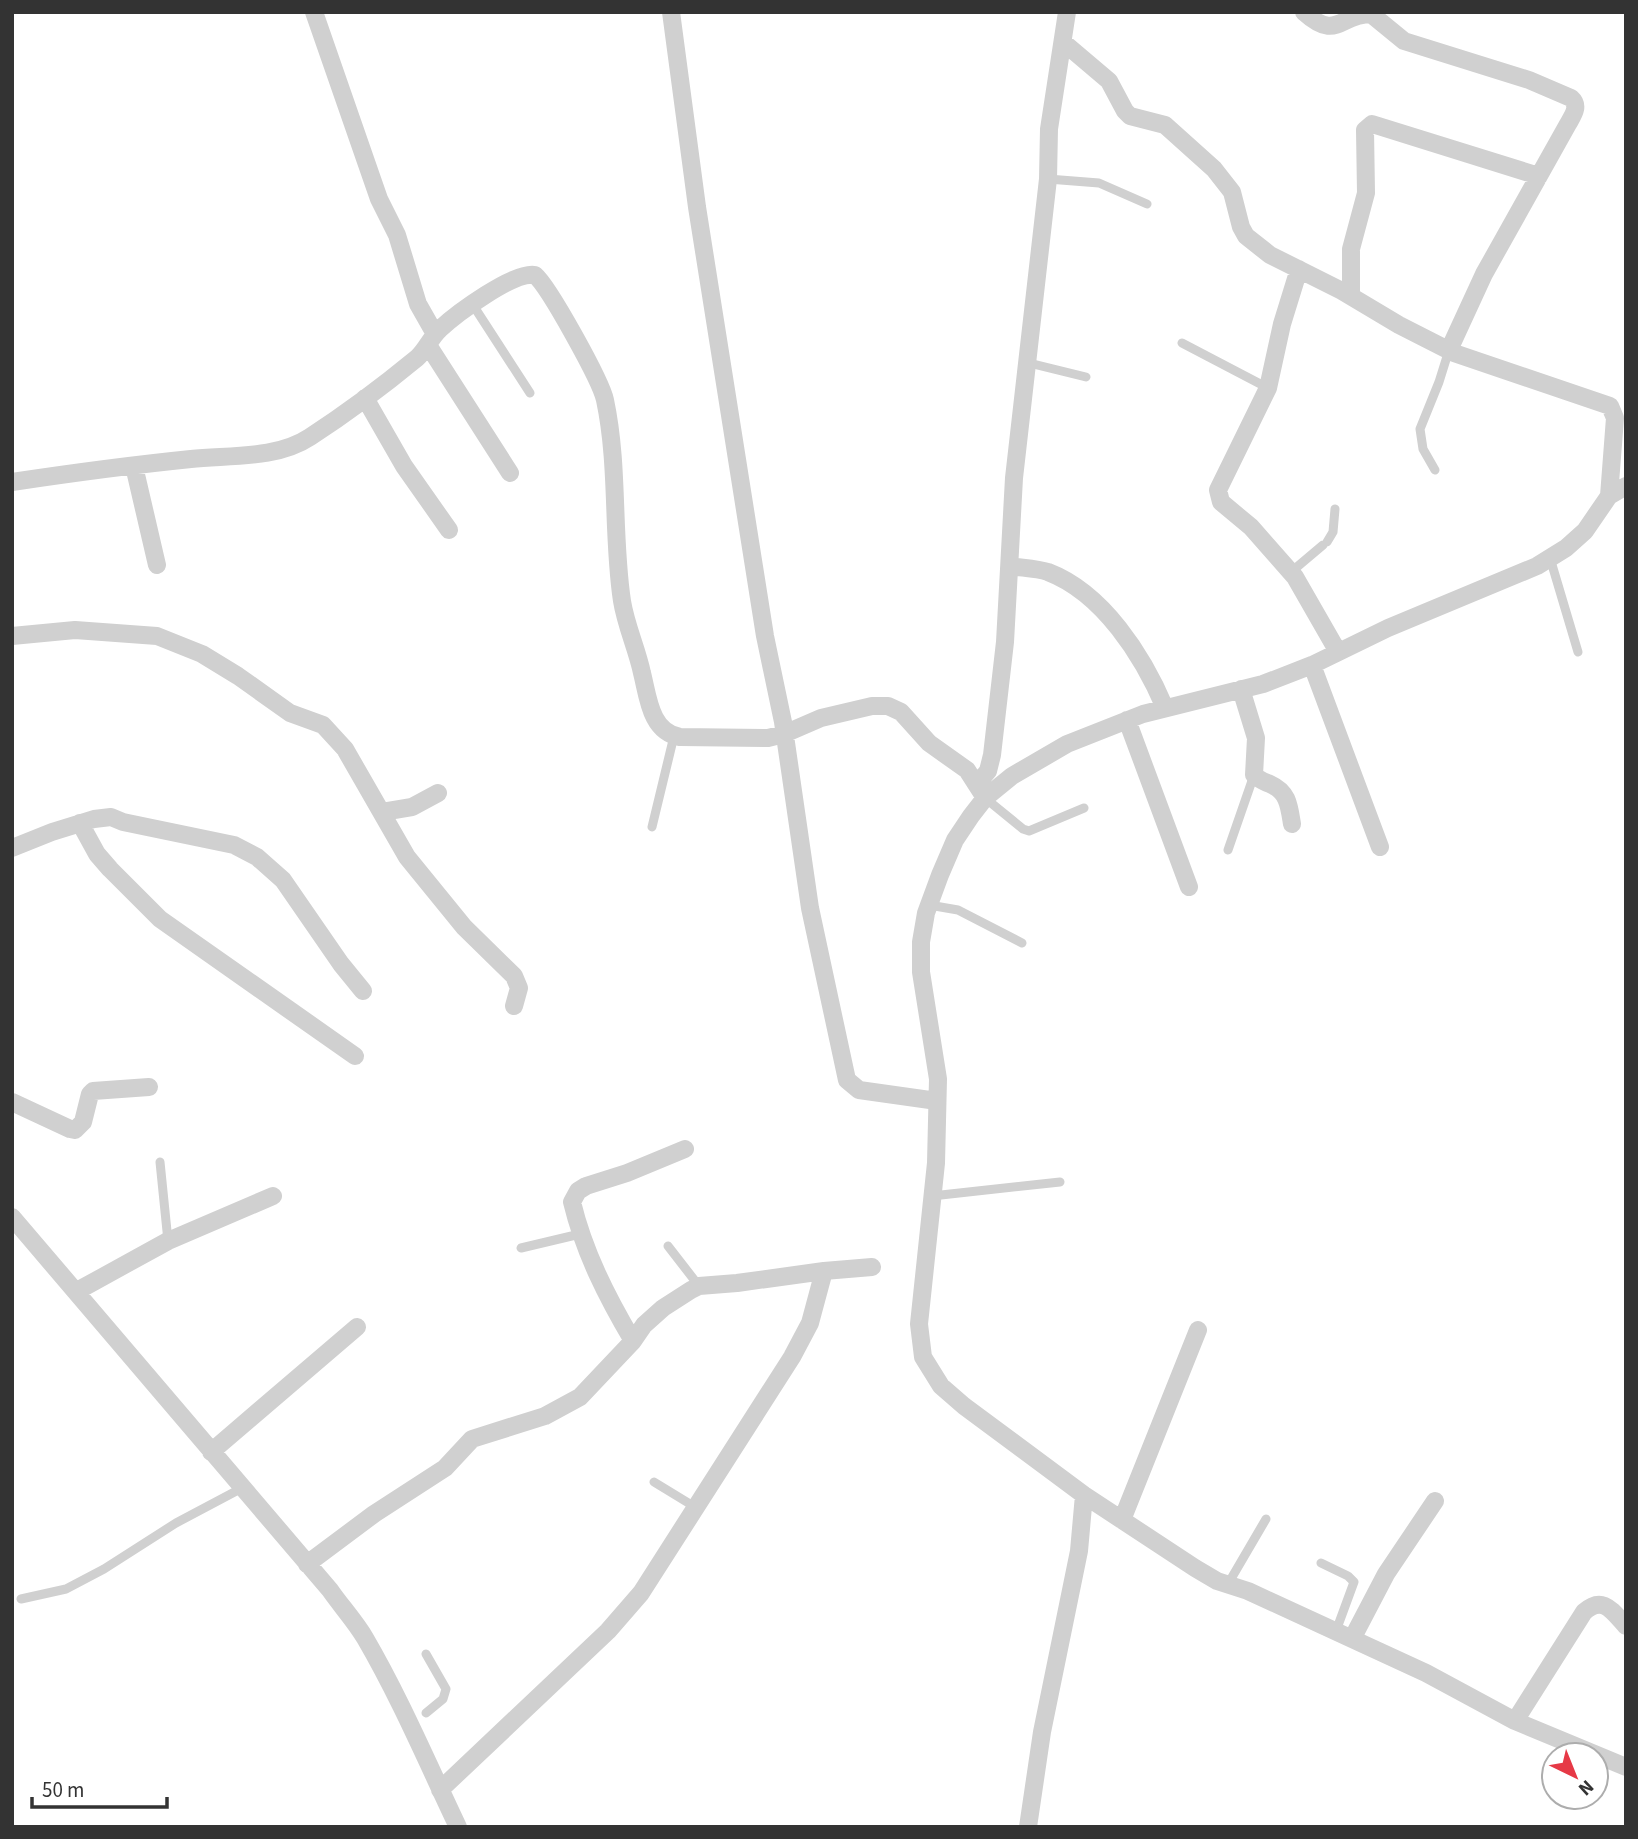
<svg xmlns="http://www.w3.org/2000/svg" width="1638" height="1839" font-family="'Source Sans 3',sans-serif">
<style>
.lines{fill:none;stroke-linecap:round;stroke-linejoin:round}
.service{stroke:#d0d0d0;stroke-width:9}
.minor{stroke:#d0d0d0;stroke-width:18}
</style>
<rect width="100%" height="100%" fill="#fff"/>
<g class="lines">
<path class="service" d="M1048 179 1099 183 1147 204
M473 305 530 393
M1182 343 1268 388
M1029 363 1086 377
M1435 470 1423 449 1420 429 1439 382 1449 350
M1327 542 1333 532 1335 509
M1550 558 1578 652
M1291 572 1323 545
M985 798 1023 829 1029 831 1084 808
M652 827 674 736
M1228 850 1254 775
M929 905 958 910 1022 943
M160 1162 168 1241
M932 1196 1060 1182
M668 1246 699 1286
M521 1248 580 1234
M654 1482 695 1507
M1321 1563 1348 1576 1354 1582 1336 1631
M1228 1584 1266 1519
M21 1599 66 1589 104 1569 176 1523 242 1488
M426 1713 443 1699 446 1689 426 1654"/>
<path class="minor" d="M314 12 379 199 397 235 418 304 435 334
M671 12 697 207 765 636 783 722 810 908 847 1080 859 1090 937 1101
M1304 12C1337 42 1339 14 1371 14L1404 41 1529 80 1571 98C1580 106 1573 115 1568 124L1484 274 1449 350
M1063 42 1109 81 1125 111 1130 116 1165 125 1214 169 1232 192 1241 227 1246 236 1270 255 1342 291 1399 325 1454 353 1610 406 1615 418 1609 496
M1299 269 1282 324 1268 388 1218 490 1221 502 1251 527 1295 577 1338 652
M1351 296V249L1366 193 1365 130 1372 124 1539 176
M428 345 510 473
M365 398 404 466 449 530
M134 466 157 565
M12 482C72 473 132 465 191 459 230 455 277 459 310 437 347 413 383 386 417 358 426 350 431 337 440 329 456 314 514 271 535 275 549 287 601 381 605 400 619 466 612 535 622 601 626 626 637 649 642 673 648 696 650 732 680 737L768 738 784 734 821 718 872 706H888L901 712 929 743 967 770 985 798
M1626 486 1609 496 1585 531 1566 548 1537 566 1388 628 1312 665 1263 684 1143 714 1067 744 1012 776 985 798 971 816 955 840 940 875 926 913 921 942V972L938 1079 936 1163 919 1324 923 1357 941 1386 964 1406 1084 1495 1195 1568 1217 1581 1248 1591 1426 1673 1515 1721 1626 1767
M1010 566C1022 568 1036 568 1048 572 1103 593 1143 656 1165 708
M12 636 75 630 157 636 202 654 238 676 290 713 323 725 345 749 407 857 464 927 514 976 519 988 514 1006
M1312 665 1380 847
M1241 689 1256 738 1254 775C1259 780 1263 781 1270 784 1288 792 1289 805 1292 824
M1127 720 1189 887
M977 784 988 771 992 755 1005 642 1014 478 1048 179 1049 129 1067 12
M382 812 412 807 438 793
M80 823 97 854 110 869 160 919 355 1056
M12 848 52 832 94 819 111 817 123 822 234 845 257 857 283 880 341 964 363 991
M12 1102 70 1129 75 1130 83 1122 90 1094 93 1091 149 1087
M12 1217 330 1590C341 1606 355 1621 365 1638 400 1698 428 1764 458 1827
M824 1271 872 1267
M77 1291 168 1241 273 1196
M633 1341C607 1297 584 1252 572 1202L578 1191 586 1186 627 1173 685 1149
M211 1452 357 1327
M1122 1520 1198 1330
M307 1564 374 1514 445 1468 472 1439 545 1416 580 1397 633 1341 644 1325 663 1308 691 1290 699 1286 737 1283 824 1271 810 1323 792 1357 641 1593 608 1631 440 1790
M1352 1639 1386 1574 1435 1501
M1515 1721 1584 1612C1603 1595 1612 1611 1626 1626
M1028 1827 1042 1732 1079 1551 1084 1495"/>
</g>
<rect width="1638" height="1839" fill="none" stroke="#333333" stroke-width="28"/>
<g transform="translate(1575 1776) rotate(137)"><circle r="33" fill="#ffffff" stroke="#adadad" stroke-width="2"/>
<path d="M0-5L12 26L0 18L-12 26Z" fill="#e63946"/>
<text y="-10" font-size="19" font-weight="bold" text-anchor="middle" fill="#333333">N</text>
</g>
<path d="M32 1797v10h135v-10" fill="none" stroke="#333333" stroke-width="3.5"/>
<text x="42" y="1797" font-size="21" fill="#333333" stroke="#ffffff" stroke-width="5" paint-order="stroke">50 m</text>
</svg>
